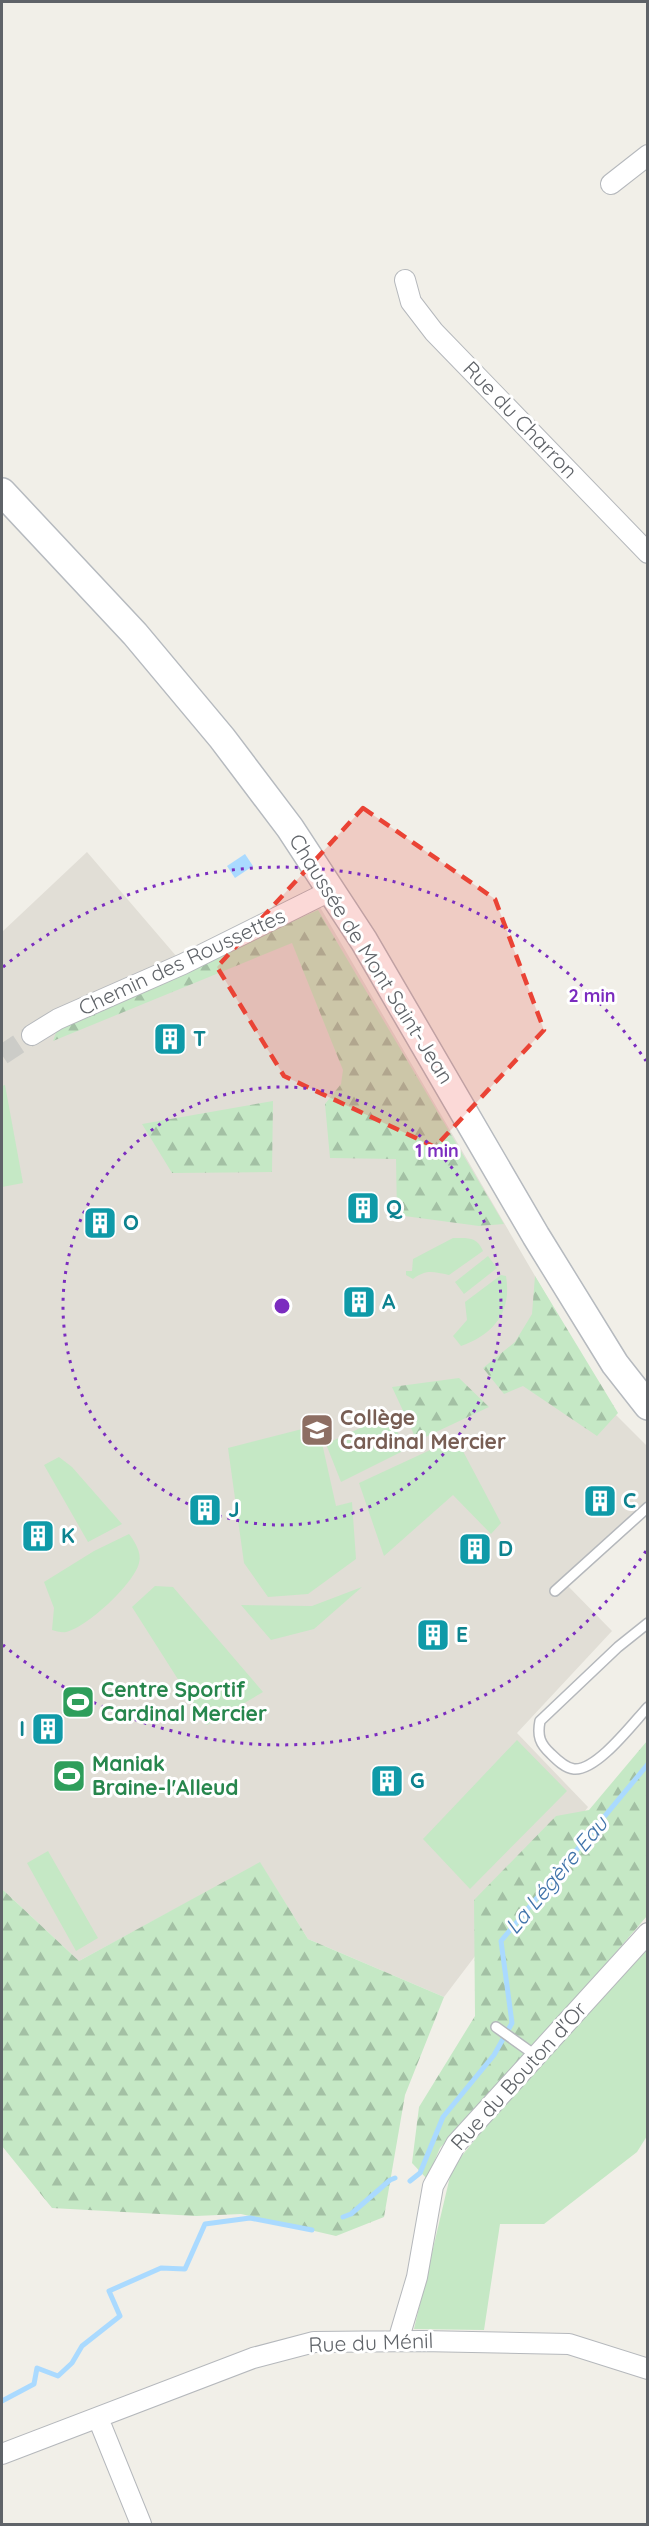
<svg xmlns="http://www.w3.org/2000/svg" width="649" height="2526" font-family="Quicksand,sans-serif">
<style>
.education{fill:#e1ded6}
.grass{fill:#c5e8c5}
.forest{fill:url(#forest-firs)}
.water{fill:#aadaff}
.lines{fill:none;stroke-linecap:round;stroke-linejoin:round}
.stream{stroke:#aadaff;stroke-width:5}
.street-tunnel{stroke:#ccccc8;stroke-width:20;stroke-dasharray:20 10;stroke-linecap:butt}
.lane-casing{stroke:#b5b8bc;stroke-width:12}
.street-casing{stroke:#b5b8bc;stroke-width:22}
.secondary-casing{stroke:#b6babf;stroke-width:30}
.lane{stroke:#fff;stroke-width:9}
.street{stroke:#fff;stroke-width:20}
.secondary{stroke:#fff;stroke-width:27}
.marked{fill:#ea4335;fill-opacity:0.2;stroke:#ea4335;stroke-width:4.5;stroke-dasharray:12 8;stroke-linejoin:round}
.ring{fill:none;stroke:#7b2cbf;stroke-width:3;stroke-dasharray:3 6}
.labels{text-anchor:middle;stroke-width:6;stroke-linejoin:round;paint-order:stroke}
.street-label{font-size:21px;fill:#5f6368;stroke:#fff}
.culture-label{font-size:21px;font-weight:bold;fill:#0d838f;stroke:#fff;text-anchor:start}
.education-label{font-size:21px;font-weight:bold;fill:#785e54;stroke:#fff;text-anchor:start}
.leisure-label{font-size:21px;font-weight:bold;fill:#27864d;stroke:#fff;text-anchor:start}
.water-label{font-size:22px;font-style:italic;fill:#4174aa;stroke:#fff}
.centre{fill:#7b2cbf;stroke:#fff;stroke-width:3}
.ring-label{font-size:18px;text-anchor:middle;font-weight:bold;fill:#7b2cbf;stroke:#fff;stroke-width:6;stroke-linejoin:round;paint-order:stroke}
</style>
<defs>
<pattern id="forest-firs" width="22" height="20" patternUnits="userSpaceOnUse" patternTransform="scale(1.5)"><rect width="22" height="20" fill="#c5e8c5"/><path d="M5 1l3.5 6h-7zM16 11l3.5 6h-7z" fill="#a3c0a4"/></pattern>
</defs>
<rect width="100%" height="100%" fill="#f1efe8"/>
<path class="education" d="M87 852 183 964 320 907 616 1415 647 1446V1512L566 1584 612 1631 517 1733 588 1807 444 1997 308 1939 260 1863 79 1961 2 1889V932Z"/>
<path class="grass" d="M5 1085 23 1183 2 1187V1086Z
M453 1238C467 1238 477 1236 483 1251L449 1275C433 1272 427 1269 413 1279L406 1275V1271H412L413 1259Z
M488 1256 497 1268 464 1294 455 1282Z
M501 1275 506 1276C512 1312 494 1334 461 1346L453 1336 467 1320 465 1302Z
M390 1414 405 1450 341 1482 326 1444Z
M318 1425 336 1506 352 1502 356 1559 308 1594 268 1597 244 1563 228 1448Z
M456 1438 501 1523 491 1534 453 1495 384 1556 359 1483Z
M59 1457 72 1467 122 1524 88 1542 44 1465Z
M129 1534C135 1542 142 1553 139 1563 134 1584 86 1628 66 1632 62 1633 56 1631 52 1630L54 1608 44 1582 94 1551Z
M155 1586 173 1587 263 1692 207 1725 132 1607Z
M362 1587 314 1629 271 1640 241 1605 312 1606Z
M517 1740 567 1791 470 1889 423 1839Z
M48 1851 98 1938 76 1951 27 1863Z
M647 1950V2136L637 2152 544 2224H500L484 2330 414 2329 452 2168 494 2116Z"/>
<path class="forest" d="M318 910 504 1224 479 1226 397 1215 396 1159 330 1158 325 1104 341 1084 343 1070 292 943 53 1041 58 1027Z
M273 1101 272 1172 172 1173 142 1124Z
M535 1276 618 1413 597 1436 523 1386 504 1394 483 1368 515 1342 532 1314Z
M459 1378 489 1407 417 1441 392 1387Z
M647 1741V1916L563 2014 440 2148 427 2179 412 2163 419 2107 475 2016 474 1900 556 1816 589 1810Z
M260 1862 308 1939 444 1997 405 2095 384 2217 336 2236 241 2214 196 2216 52 2208 2 2146V1889L79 1961Z"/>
<path class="water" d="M245 854 253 866 235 878 227 866Z"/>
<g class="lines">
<path class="stream" d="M410 2181 420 2173 443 2117 494 2055 512 2023 501 1941 648 1764
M343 2217 351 2214 390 2180 395 2178
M2 2401 34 2384 37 2368 58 2376 72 2363 82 2346 120 2316 109 2291 161 2268 185 2269 205 2224 250 2218 312 2230"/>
<path class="street-tunnel" d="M2 1055 32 1035"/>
<g class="lane-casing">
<path id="lane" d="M555 1591 648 1507
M648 1623 618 1647 540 1721C537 1736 540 1744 551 1754 557 1760 565 1768 574 1769 597 1771 633 1723 648 1707
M496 2027 535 2055"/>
</g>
<g class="street-casing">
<path id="street" d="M611 184 648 155
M405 280 411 302 434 332 648 553
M32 1035 58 1019 183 964 332 890
M398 2341 417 2277 433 2186 456 2144 648 1933
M98 2418 141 2524
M2 2454 253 2358 314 2342 421 2341 569 2344 648 2369"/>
</g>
<g class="secondary-casing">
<path id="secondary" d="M2 492 135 634 222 738 290 828 364 941 536 1236 615 1364 648 1406"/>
</g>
<use href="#lane" class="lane"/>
<use href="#street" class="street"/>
<use href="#secondary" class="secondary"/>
</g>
<path class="marked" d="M363 808 495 899 544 1030 435 1147 284 1076 217 967Z"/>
<g class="ring">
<circle cx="282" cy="1306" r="219"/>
<path d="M646 1551A439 439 0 0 1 3 1645M3 967A439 439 0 0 1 646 1061"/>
</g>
<defs>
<g id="building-square" transform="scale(1.725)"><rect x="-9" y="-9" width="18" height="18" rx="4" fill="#0f9aa8" stroke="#fff"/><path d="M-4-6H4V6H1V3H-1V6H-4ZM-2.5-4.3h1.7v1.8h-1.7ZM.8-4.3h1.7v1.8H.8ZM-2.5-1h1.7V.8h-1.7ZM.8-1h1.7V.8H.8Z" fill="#fff"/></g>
<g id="school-square" transform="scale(1.725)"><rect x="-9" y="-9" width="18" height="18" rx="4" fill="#8d6e63" stroke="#fff"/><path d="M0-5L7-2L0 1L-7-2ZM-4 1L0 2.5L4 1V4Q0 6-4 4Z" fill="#fff"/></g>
<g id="stadium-square" transform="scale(1.725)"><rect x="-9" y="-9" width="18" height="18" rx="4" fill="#2e9e5b" stroke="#fff"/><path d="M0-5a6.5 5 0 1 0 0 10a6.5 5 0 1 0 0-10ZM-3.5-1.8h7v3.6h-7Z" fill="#fff"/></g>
</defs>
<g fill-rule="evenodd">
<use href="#building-square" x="170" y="1039"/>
<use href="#building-square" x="363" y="1208"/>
<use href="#building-square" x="100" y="1223"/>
<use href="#building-square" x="359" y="1302"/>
<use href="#school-square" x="317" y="1430"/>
<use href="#building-square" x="600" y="1501"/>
<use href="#building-square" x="205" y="1510"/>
<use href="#building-square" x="38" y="1536"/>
<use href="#building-square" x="475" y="1549"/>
<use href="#building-square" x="433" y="1635"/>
<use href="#stadium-square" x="78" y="1702"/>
<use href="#building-square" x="48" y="1729"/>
<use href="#stadium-square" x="69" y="1776"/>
<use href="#building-square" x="387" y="1781"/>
</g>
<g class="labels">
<g class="street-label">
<text transform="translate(520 420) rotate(46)" y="7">Rue du Charron</text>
<text transform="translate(371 959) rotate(58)" y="7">Chaussée de Mont Saint-Jean</text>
<text transform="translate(182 962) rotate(-25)" y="7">Chemin des Roussettes</text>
<text transform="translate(519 2076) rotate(-48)" y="7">Rue du Bouton d'Or</text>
<text transform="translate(371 2343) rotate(-2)" y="7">Rue du Ménil</text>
</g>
<g class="culture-label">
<text x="193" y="1046">T</text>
<text x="386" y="1215">Q</text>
<text x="123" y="1230">O</text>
<text x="382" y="1309">A</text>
<text x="623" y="1508">C</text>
<text x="228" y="1517">J</text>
<text x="61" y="1543">K</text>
<text x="498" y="1556">D</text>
<text x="456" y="1642">E</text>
<text x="25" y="1736" text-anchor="end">I</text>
<text x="410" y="1788">G</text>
</g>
<g class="education-label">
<text x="340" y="1425">Collège<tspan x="340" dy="24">Cardinal Mercier</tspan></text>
</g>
<g class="leisure-label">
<text x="101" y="1697">Centre Sportif<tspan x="101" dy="24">Cardinal Mercier</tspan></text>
<text x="92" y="1771">Maniak<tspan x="92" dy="24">Braine-l'Alleud</tspan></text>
</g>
<g class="water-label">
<text transform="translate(556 1875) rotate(-50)" y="8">La Légère Eau</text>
</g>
</g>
<circle cx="282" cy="1306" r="9" class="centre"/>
<g class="ring-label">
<text x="592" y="1002">2 min</text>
<text x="437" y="1157">1 min</text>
</g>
<rect width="649" height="2526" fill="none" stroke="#5f6368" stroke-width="6"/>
</svg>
